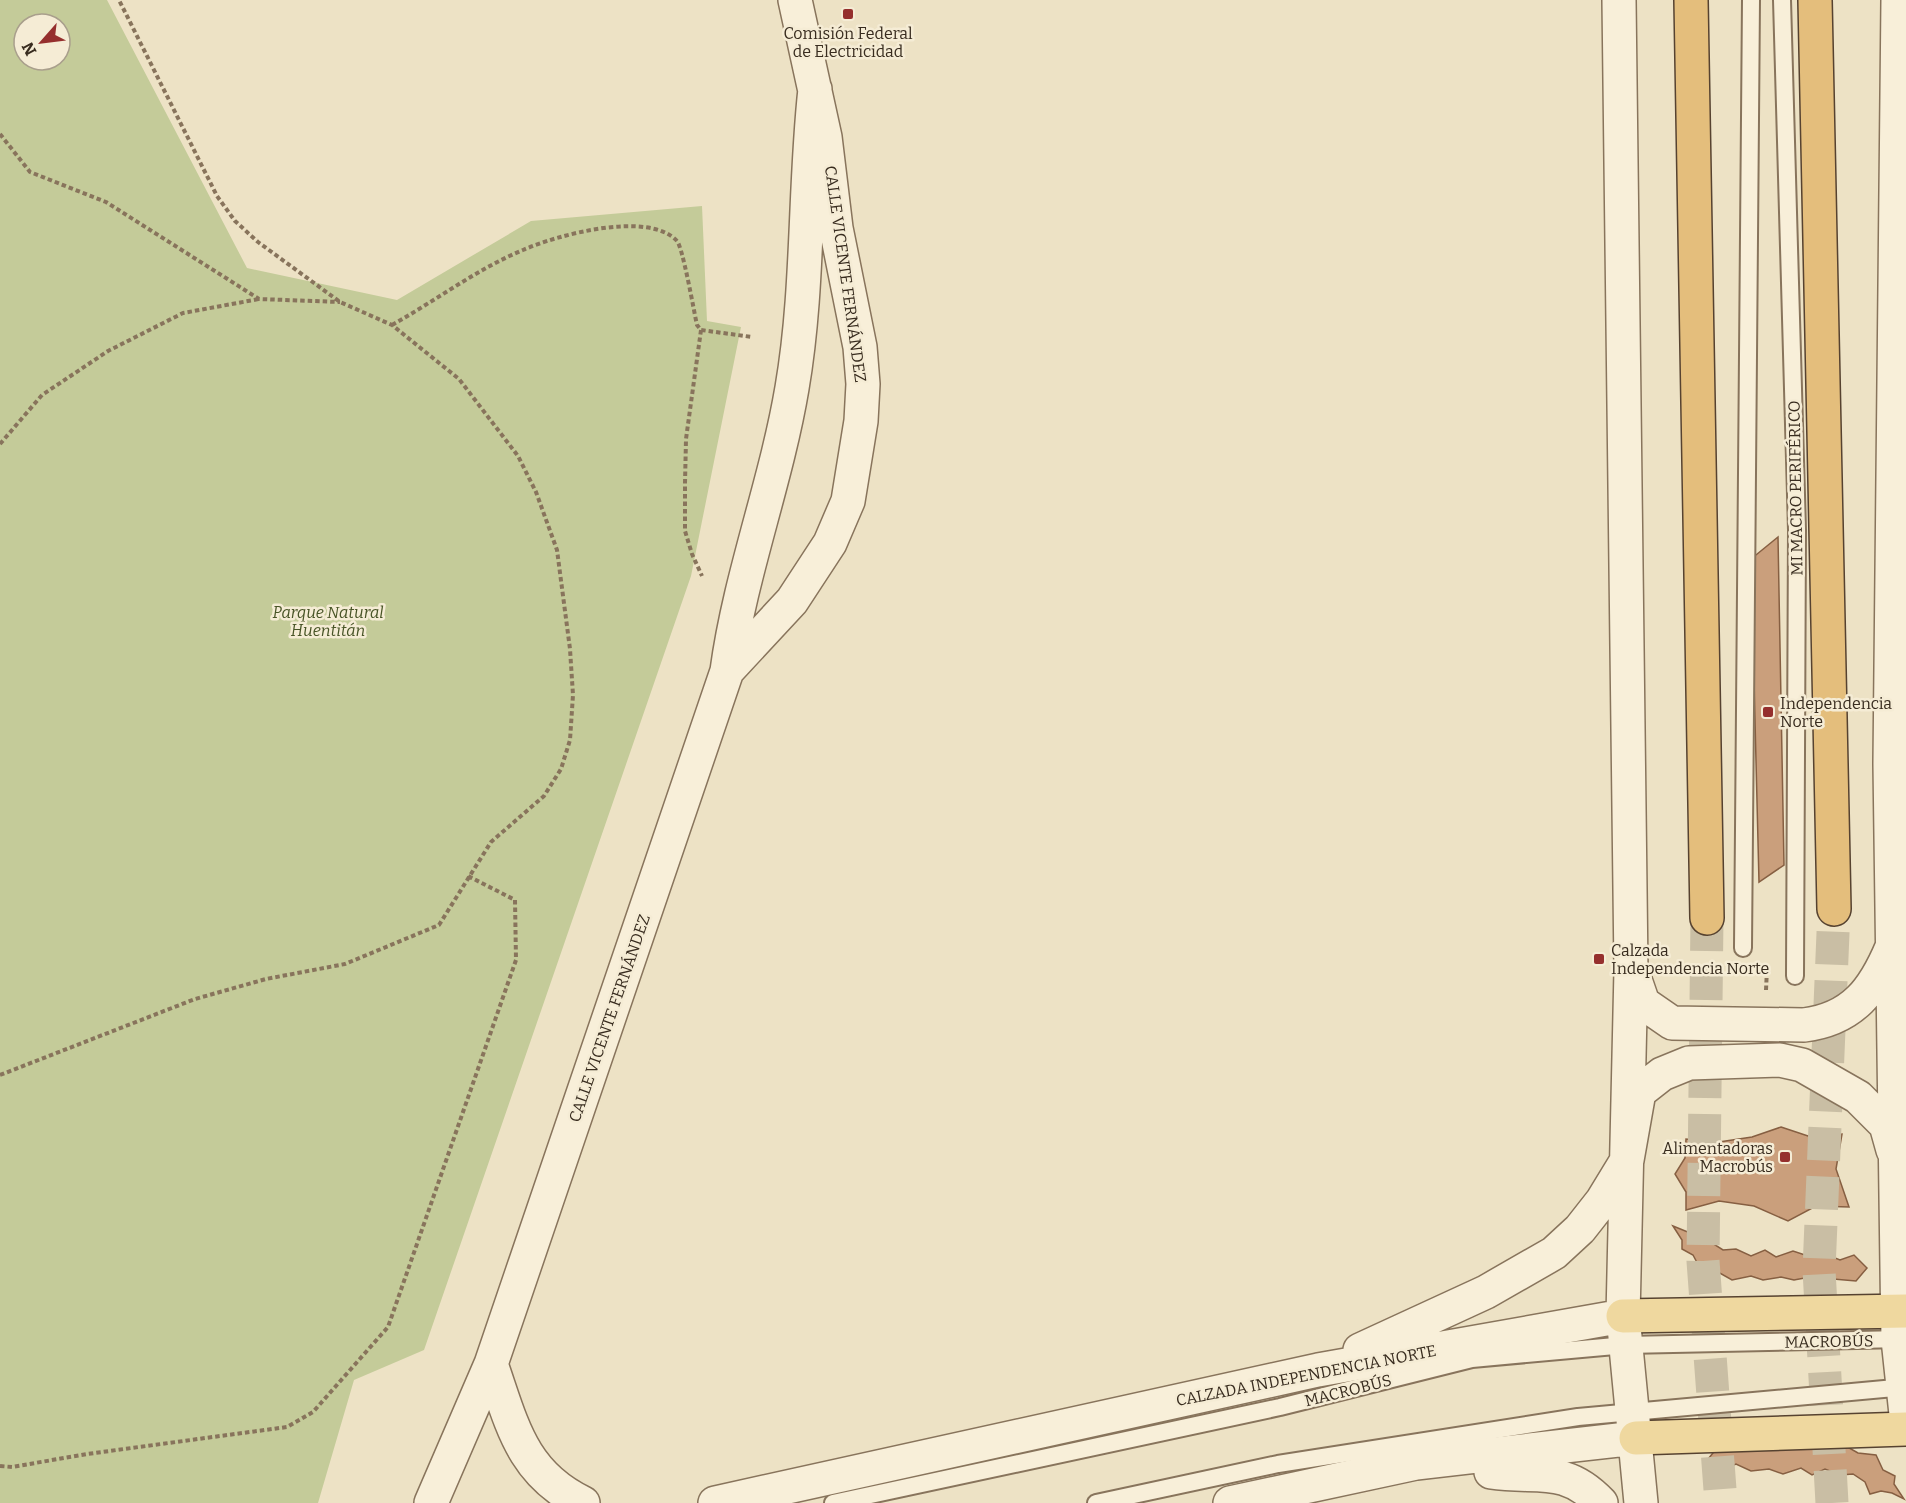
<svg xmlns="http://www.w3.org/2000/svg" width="1906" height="1503" font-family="Bitter,serif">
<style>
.green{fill:#c4cb99;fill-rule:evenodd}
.building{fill:#ca9f7c;stroke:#865f42;stroke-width:1.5}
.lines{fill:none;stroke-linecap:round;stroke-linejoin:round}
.trunk-tunnel{stroke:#c9bea4;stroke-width:33;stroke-dasharray:33 16;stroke-linecap:butt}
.service-casing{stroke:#88745c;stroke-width:20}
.tertiary-casing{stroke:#88745c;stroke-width:36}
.primary-casing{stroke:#564230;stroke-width:36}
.trunk-casing{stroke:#564230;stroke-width:36}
.path{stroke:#88745c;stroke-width:4;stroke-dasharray:4.5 3;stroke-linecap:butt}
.service{stroke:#f8efd9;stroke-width:16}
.tertiary{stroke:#f8efd9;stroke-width:33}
.primary{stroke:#efd89f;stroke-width:33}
.trunk{stroke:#e4be7c;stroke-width:33}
.poi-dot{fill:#952f2d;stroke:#f5ecd5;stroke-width:2}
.labels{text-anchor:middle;stroke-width:5;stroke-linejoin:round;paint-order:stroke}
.poi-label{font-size:16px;fill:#382c1f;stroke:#f5ecd5;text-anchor:start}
.street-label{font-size:16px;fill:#382c1f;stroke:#f5ecd5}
.park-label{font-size:16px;font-style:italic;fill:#485426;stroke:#f5ecd5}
</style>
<rect width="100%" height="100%" fill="#ede2c5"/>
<path class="green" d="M0 0H107L247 268 397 300 531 221 702 206 707 321 741 327 691 576 424 1350 354 1380 318 1503H0ZM24 24H60V60H24Z"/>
<path class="building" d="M1778 537 1784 865 1759 882 1751 559Z
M1781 1127 1811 1137 1842 1134 1836 1169 1849 1207 1816 1206 1788 1221 1754 1206 1719 1201 1686 1210V1192L1675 1174 1685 1158 1686 1139 1719 1142 1752 1137Z
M1673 1226 1695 1235 1706 1231 1712 1243 1723 1250 1736 1249 1751 1256 1765 1250 1776 1257 1793 1251 1808 1256 1825 1254 1840 1260 1854 1255 1867 1268 1856 1281 1810 1277 1794 1280 1781 1277 1763 1280 1751 1276 1732 1280 1718 1272 1701 1270 1693 1255 1682 1249V1240Z
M1720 1444 1813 1445 1826 1448 1844 1445 1858 1453 1876 1455 1883 1470 1895 1476 1894 1484 1904 1499 1892 1493 1881 1491 1870 1494 1865 1482 1853 1474 1840 1475 1825 1469 1812 1475 1801 1468 1783 1474 1769 1469 1751 1471 1736 1464 1722 1470 1709 1458Z"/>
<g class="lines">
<path class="trunk-tunnel" d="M1707 918 1703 1261 1721 1503
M1832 1503 1819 1270 1834 909"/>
<g class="service-casing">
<path id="service" d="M1782 0 1797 530 1795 976
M1743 948 1751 0
M833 1503 1280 1407 1472 1359 1626 1345 1902 1339
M1096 1503 1278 1464 1578 1417 1906 1387"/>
</g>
<g class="tertiary-casing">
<path id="tertiary" d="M1619 0 1631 970 1623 1316 1641 1503
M1898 0 1890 764 1898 1339 1906 1414
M727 671 792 601 830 543 848 501 861 421 863 384 860 347 836 228 825 137 795 0
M1633 974 1643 1003 1672 1023 1804 1025C1853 1019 1874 990 1892 947
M1360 1350 1486 1292 1554 1253 1580 1229 1602 1201 1627 1160 1639 1092 1662 1074 1689 1063 1780 1060 1802 1065 1858 1097 1886 1125 1893 1150
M491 1364C512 1424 521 1473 583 1503
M1491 1472C1537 1479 1564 1464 1601 1503
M431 1503 491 1364 727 671C740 575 776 483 792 388 809 289 804 189 815 89
M715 1503 1318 1370 1623 1316
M1230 1503 1416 1463 1636 1438"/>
</g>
<g class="primary-casing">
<path id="primary" d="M1623 1316 1906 1311
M1636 1438 1906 1429"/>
</g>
<g class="trunk-casing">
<path id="trunk" d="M1691 0 1707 918
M1815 0 1834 909"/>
</g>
<path class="path" d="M0 134 30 172 106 202 259 299 340 302
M392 325C435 301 477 269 523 250 557 235 648 210 677 241 683 248 694 312 697 325L701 330 752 337
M701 330 686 439 685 483V531L692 554 702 576
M0 444 42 395 108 351 183 313 259 299
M1766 990 1767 969
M0 1075 195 999 266 979 345 964 439 925 491 842 544 796 561 769 570 740 573 695 570 649 557 550 536 492 518 456 459 379 392 325 340 302 258 242 235 221 217 196 119 0
M0 1466 12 1467 87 1454 287 1427 313 1412 388 1327 516 960 515 900 468 876"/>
<use href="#service" class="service"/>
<use href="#tertiary" class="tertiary"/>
<use href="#primary" class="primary"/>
<use href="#trunk" class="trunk"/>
</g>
<g class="poi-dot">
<rect x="842" y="8" width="12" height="12" rx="3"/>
<rect x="1762" y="706" width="12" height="12" rx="3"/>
<rect x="1593" y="953" width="12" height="12" rx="3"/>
<rect x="1779" y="1151" width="12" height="12" rx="3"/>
</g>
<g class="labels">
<g class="poi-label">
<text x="848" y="39" text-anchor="middle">Comisión Federal<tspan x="848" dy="18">de Electricidad</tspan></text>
<text x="1780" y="709">Independencia<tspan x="1780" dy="18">Norte</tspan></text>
<text x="1611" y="956">Calzada<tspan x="1611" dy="18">Independencia Norte</tspan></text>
<text x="1773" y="1154" text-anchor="end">Alimentadoras<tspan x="1773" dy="18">Macrobús</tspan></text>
</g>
<g class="street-label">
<text transform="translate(846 274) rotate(82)" y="6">CALLE VICENTE FERNÁNDEZ</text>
<text transform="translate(1795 488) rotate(-91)" y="6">MI MACRO PERIFÉRICO</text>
<text transform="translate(609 1018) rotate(-71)" y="6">CALLE VICENTE FERNÁNDEZ</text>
<text transform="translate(1829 1341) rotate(-1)" y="6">MACROBÚS</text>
<text transform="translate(1306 1375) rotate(-11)" y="6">CALZADA INDEPENDENCIA NORTE</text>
<text transform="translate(1348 1390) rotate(-14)" y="6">MACROBÚS</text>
</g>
<g class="park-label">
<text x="328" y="618">Parque Natural<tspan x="328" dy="18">Huentitán</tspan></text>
</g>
</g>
<g transform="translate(42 42) rotate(242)"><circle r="28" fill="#f5ecd5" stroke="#a99f8c" stroke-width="1.5"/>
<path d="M0-4.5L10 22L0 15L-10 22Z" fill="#952f2d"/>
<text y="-9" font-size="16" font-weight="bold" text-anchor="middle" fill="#382c1f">N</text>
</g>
</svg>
